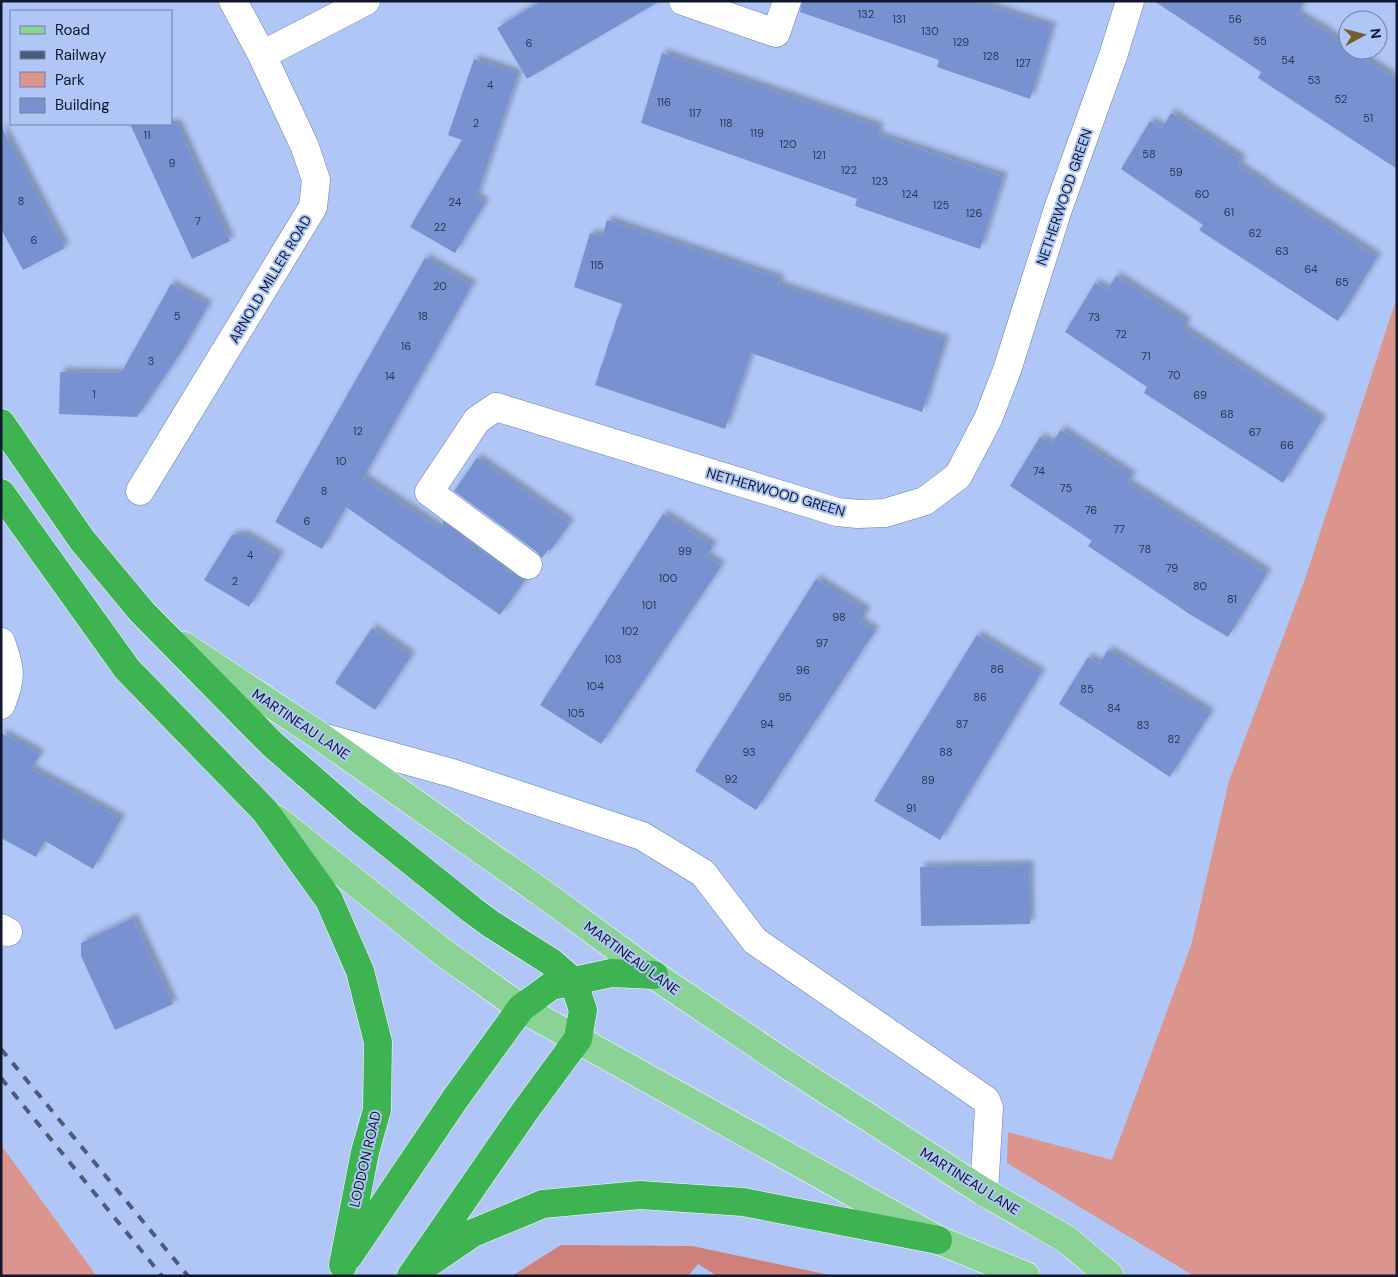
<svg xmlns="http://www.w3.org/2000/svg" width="1398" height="1277" font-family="'DM Sans',sans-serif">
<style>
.green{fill:#dc958d}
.forest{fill:#cf8179}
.building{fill:#7892d1;filter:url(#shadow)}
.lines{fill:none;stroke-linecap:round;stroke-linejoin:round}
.minor-casing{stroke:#677eb5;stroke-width:29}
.major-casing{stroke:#fff;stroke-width:29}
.highway-casing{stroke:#fff;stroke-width:29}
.minor{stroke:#fff;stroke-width:28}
.major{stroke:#8bd297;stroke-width:28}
.highway{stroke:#3db451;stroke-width:28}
.rail{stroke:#4d5b7a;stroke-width:4;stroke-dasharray:9 9;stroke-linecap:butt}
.labels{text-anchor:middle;stroke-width:4;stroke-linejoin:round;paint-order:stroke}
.number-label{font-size:11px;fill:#293656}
.street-label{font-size:14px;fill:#0f182d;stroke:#b0c6f6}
</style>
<defs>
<filter id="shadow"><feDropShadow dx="4.5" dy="-4.5" stdDeviation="2.5" flood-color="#0004"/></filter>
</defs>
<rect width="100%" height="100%" fill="#b0c6f6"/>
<path class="green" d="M1397 297V1276H1194L1007 1163 1008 1132 1112 1160 1191 946 1229 781 1305 579Z
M1 1145 96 1275 97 1276H1Z"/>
<path class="forest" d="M561 1245 692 1246 834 1276H717L698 1264 688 1276H512Z"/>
<path class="building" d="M541 1H660L527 79 497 28Z
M802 1H973L1052 27 1030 99 937 67 939 60 800 12Z
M1154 1H1304L1297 14 1325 31 1348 48V50H1351L1397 80V169L1258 78 1261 72Z
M662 53 879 127 877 135 1003 177 980 249 855 206 857 199 826 188 641 123Z
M474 59 518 74 476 197 485 203 455 253 410 227 462 140 448 135Z
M1171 113 1242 160 1238 166 1266 184 1265 185 1377 257 1338 321 1199 230 1203 225 1121 169 1150 121 1162 128Z
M130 124H177L230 241 192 259Z
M1 126 65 248 23 270 1 229Z
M607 220 780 279 778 285 945 340 922 412 751 353 725 429 595 385 622 304 574 287 590 233 602 237Z
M425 258 472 285 363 478 443 531V521L519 578 525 580 500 615 346 507 322 549 275 522Z
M1116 276 1187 322 1183 329 1322 420 1283 483 1144 393 1147 387 1065 332 1095 283 1107 290Z
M171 284 208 305 183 349 137 417 59 414 60 372 121 373Z
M1061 430 1132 476 1127 483 1267 573 1228 637 1191 615 1088 546 1092 541 1010 486 1040 437 1051 444Z
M477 458 570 523 550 551 548 550 542 558 537 552 454 491Z
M663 514 713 546 706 556 721 566 601 744 540 705Z
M232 535H245L280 556 249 607 204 580Z
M816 579 866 611 860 622 875 631 756 810 695 771Z
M372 628 411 656 375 710 335 683Z
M977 635 1041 673 940 840 874 801Z
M1108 650 1210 713 1170 777 1059 704 1088 657 1099 664Z
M1 733 40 754 31 769 121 819 93 869 45 841 36 857 1 838Z
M1029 865 1030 924 921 926 920 867Z
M133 918 173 1004 115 1030 81 956V943Z"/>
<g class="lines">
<g class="minor-casing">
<path id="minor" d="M683 1 776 33 787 1
M262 55 366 1
M496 407 837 512 858 514 885 513 925 501 958 476 988 419 1007 370 1058 209 1113 56 1130 1
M496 407 477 420 429 492 528 565
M140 491 313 207 316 180 305 147 262 55 233 1
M1 642C11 670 12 677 1 705
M325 738 452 773 642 836 703 873 755 941 986 1100 989 1108 984 1192
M1 928 8 932"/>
</g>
<g class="major-casing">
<path id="major" d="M184 646 321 737 545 895 654 975 792 1068 984 1192 1066 1239 1110 1276
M276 819 440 950 521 1008 938 1240 1026 1276"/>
</g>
<g class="highway-casing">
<path id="highway" d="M1 423 82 540 142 612 272 744 355 816 472 910 491 924 551 962 573 981 583 1010 578 1039 525 1111 411 1276
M1 493 127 669 265 811 329 900 360 971 378 1042 377 1110 365 1152 343 1265
M349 1256 455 1099 521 1008 551 986 611 973 654 975
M426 1265 473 1233 543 1204 640 1195 743 1202 938 1240"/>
</g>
<use href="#minor" class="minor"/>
<use href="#major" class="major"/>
<use href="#highway" class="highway"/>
<path class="rail" d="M1 1049 188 1276
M1 1078 162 1276"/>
</g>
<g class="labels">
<g class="number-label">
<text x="866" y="18">132</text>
<text x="899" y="23">131</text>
<text x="1235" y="23">56</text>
<text x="930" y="35">130</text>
<text x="1260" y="45">55</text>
<text x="961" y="46">129</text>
<text x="529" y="47">6</text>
<text x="991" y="60">128</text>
<text x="1288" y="64">54</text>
<text x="1023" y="67">127</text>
<text x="1314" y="84">53</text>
<text x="490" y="89">4</text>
<text x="1341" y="103">52</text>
<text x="664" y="106">116</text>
<text x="695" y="117">117</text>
<text x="1368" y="122">51</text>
<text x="476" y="127">2</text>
<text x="726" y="127">118</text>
<text x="757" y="137">119</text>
<text x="147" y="139">11</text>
<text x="788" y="148">120</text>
<text x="1149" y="158">58</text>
<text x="819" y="159">121</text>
<text x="172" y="167">9</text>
<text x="849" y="174">122</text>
<text x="1176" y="176">59</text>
<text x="880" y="185">123</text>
<text x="910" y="198">124</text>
<text x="1202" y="198">60</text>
<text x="21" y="205">8</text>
<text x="455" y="206">24</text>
<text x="941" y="209">125</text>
<text x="1229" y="216">61</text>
<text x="974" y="217">126</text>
<text x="198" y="225">7</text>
<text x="440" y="231">22</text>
<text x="1255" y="237">62</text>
<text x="34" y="244">6</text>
<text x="1282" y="255">63</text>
<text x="597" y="269">115</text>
<text x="1311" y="273">64</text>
<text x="1342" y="286">65</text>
<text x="440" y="290">20</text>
<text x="177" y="320">5</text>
<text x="423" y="320">18</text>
<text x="1094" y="321">73</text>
<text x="1121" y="338">72</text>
<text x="406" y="350">16</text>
<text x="1146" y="360">71</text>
<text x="151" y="365">3</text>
<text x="1174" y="379">70</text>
<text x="390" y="380">14</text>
<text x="94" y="398">1</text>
<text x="1200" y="399">69</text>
<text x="1227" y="418">68</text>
<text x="358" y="435">12</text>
<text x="1255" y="436">67</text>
<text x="1287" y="449">66</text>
<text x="341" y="465">10</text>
<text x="1039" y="475">74</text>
<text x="1066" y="492">75</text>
<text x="324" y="495">8</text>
<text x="1091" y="514">76</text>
<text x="307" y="525">6</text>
<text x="1119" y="533">77</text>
<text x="1145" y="553">78</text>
<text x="685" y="555">99</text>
<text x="250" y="559">4</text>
<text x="1172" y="572">79</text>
<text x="668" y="582">100</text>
<text x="235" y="585">2</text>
<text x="1200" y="590">80</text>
<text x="1232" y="603">81</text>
<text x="649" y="609">101</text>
<text x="839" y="621">98</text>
<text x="630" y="635">102</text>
<text x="822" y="647">97</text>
<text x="613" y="663">103</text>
<text x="997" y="673">86</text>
<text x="803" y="674">96</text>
<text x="595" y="690">104</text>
<text x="1087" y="693">85</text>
<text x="785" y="701">95</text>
<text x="980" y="701">86</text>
<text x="1114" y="712">84</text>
<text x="576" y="717">105</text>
<text x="767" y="728">94</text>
<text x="962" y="728">87</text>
<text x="1143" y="729">83</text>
<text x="1174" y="743">82</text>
<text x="749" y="756">93</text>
<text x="946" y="756">88</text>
<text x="731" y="783">92</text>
<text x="928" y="784">89</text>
<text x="911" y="812">91</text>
</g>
<g class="street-label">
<text transform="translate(1064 197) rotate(-71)" y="5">NETHERWOOD GREEN</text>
<text transform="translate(270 279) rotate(-59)" y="5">ARNOLD MILLER ROAD</text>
<text transform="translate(776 492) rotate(16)" y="5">NETHERWOOD GREEN</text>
<text transform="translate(301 724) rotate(34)" y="5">MARTINEAU LANE</text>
<text transform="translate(632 958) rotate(36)" y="5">MARTINEAU LANE</text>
<text transform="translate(365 1159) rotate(-77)" y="5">LODDON ROAD</text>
<text transform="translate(970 1181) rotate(32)" y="5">MARTINEAU LANE</text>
</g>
</g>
<rect width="1398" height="1277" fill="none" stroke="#0f182d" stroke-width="5"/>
<rect x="10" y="10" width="162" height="115" fill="#b0c6f6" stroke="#7080a6"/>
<rect x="20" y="26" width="25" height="8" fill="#8bd297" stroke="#7080a6"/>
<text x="55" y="35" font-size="15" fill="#0f182d">Road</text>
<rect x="20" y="51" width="25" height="8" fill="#4d5b7a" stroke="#7080a6"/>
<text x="55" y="60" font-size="15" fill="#0f182d">Railway</text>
<rect x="20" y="72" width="25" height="15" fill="#dc958d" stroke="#7080a6"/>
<text x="55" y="85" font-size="15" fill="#0f182d">Park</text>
<rect x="20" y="98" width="25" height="15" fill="#7892d1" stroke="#7080a6"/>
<text x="55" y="110" font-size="15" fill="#0f182d">Building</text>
<g transform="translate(1363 35) rotate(83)"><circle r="24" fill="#b0c6f6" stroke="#7080a6"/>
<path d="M0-4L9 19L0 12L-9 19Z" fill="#735e2e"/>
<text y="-8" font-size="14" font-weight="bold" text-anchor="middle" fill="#0f182d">N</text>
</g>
</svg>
